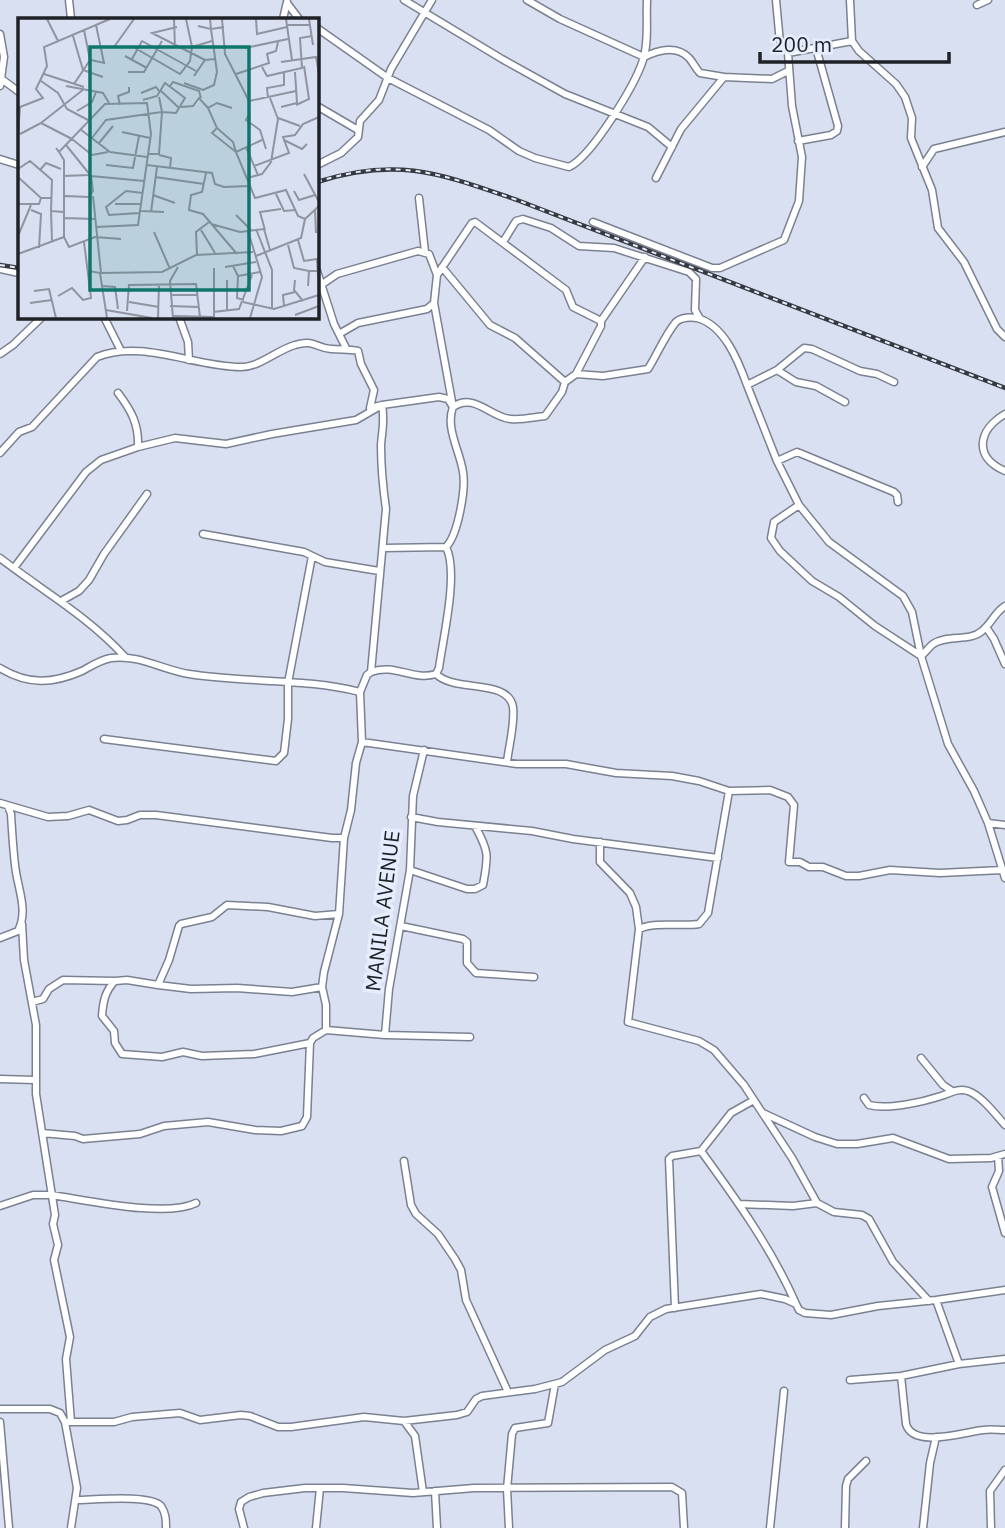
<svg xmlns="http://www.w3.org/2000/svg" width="1005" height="1528" font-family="'IBM Plex Sans',sans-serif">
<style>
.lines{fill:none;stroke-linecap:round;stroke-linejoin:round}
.minor-casing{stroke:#7b8190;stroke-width:9}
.minor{stroke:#fff;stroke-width:6}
.rail-casing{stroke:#363940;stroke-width:4.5}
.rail{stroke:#e6edfe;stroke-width:2;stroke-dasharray:5;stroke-linecap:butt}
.labels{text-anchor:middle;stroke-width:7;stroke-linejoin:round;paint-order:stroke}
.street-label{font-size:21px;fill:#1f2127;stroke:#e6edfe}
.inset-road{fill:none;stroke:#8f94a0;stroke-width:2}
.view{fill:#0f766e;fill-opacity:0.15;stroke:#0f766e;stroke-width:3.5}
.inset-edge{fill:none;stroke:#1f2127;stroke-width:3.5}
</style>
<rect width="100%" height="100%" fill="#d9e0f1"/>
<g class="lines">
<g class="minor-casing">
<path id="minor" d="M69 0 71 19
M404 0 502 59 565 94 648 127 672 147
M527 0 560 19 644 57
M850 0 852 41 859 51 896 84 905 97 912 118 911 138 932 190 938 228 964 262 997 329 1005 337
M287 3 299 19
M977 5 988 0
M283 19 287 2
M317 28 388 78 489 130 519 151 535 158 569 167C592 156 635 85 643 60 649 42 646 19 647 0
M0 34 4 57 0 86
M788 53 852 41
M644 57C658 50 677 45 689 58 693 62 695 68 700 73L724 77
M3 80 19 92
M317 106 358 130
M798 141 831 135 837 131 838 126 816 48
M0 159 19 165
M317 165 341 153 358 137 360 121 379 100 391 69 432 0
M922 167 934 149 1005 132
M656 178 681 129 724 77 772 79 788 71
M419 198 425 252
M593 222 712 268H720L784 240 799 201 802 157 792 106 788 53 780 43 776 0
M503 242 516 221 523 219 551 228 579 246 614 248 689 272 696 279 695 310 700 319
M442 267 490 325 515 338 565 382
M0 269 19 273
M317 271 334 324 346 348
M321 285 337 274 418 251 429 254 437 275
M104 317 121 351
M179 317 188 342 189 360
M601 321 645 257
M339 334 358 323 427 309 434 303 437 275 472 223 475 222 566 290 573 307 601 321V326L576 374 565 382 562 392 545 416C535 417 522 420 511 419 491 418 474 392 453 407 445 428 460 451 463 472 466 489 458 535 446 547
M0 354 13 345 42 317
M777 370 796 382 816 386 845 402
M576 374 603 376 648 369C657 355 665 335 676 322 682 317 689 317 697 318 724 325 738 360 747 385
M894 382 877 374 860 371 812 349 804 348 777 370 747 385 777 461 799 505 774 522 771 538 780 551 812 581 839 597 875 626 921 656 948 744 974 791 988 823 1005 878
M118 393C131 410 139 424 138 447
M1005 414C978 430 973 457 1005 471
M0 453 19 432 32 427 97 357C141 339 195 367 241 367 260 367 277 350 295 345 314 339 316 348 331 349 341 350 349 349 358 351L361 364 374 390 370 408 382 405C385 422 382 430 381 445 381 467 383 488 386 509L371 672 367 675 360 692 362 742 356 763 351 810 344 838 339 914 324 972 322 987 326 1005V1030
M777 461 797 452 894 492 897 495 898 502
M799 505 829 542 903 596 912 612 921 656
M203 534 304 552 325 562 379 571
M384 548 446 547
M0 558C43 591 89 617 126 658
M14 568 86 472 101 460 138 447 175 438 226 444 272 434 356 420 382 405 439 397 448 399 453 407 434 303
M61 601 79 591 89 580 104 554 147 494
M986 627 994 639 1005 664
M921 656C925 653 929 647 933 644 947 634 970 642 982 631 992 623 994 613 1005 606
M0 668C28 685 52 684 82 671 91 666 100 660 111 658 138 654 163 670 189 674 246 683 305 678 360 692
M371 672C394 663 413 681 436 674L439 668C443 638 459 572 446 547
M436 674C455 693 508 678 513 707 515 724 509 745 507 762
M104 739 276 761 284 753 288 719V683L312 556
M362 742 517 764H566L616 773 672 776 699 781 729 791 770 790 788 797 794 805 789 862H800L809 867H823L846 876H859L890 870 940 873 1002 870
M729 791 708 913 699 924C681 927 656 921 639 929L628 1022 699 1041 714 1050 744 1085 792 1158 817 1203 834 1212 862 1215 869 1219 893 1262 929 1301
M0 803 48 817 68 816 89 810 118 821 127 820 140 815H156L332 838H344
M411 817 438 822 532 831 573 839 718 858
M988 823 1005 825
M600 842V862L630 893 636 907 639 929
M410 870 467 889H475L483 885C488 856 490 853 475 826
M22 924 24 960 36 1025V1094L55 1215 53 1224 58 1245 54 1260 70 1337 66 1359 71 1422
M401 926 463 939 467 942V963L476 973 534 977
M0 938 18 931C29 910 17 887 15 865 13 848 12 831 11 814L8 806
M158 985 191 989 237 988 292 992 322 987
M32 1002 43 999 49 989 63 980 115 981
M385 1035 389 989 410 870 413 796 424 750
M310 1043 254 1054 202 1056 183 1052 162 1057 122 1054 115 1043 114 1031 102 1016C103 1002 105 991 115 981L127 980 158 985 169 960 179 926 181 924 212 917 227 905 268 907 315 916 339 914
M921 1058 943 1085 952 1091
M0 1079 35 1080
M864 1098 869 1105C887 1110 923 1102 941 1096 951 1093 957 1088 968 1091 982 1096 995 1114 1005 1125
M763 1113 815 1137 837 1144H857L893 1138 949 1159 991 1158 1005 1154
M42 1133 75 1136 83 1139 140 1134 164 1126 208 1122 255 1130 281 1131 302 1126 307 1117 310 1043 313 1038 326 1030 385 1035 470 1037
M701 1151C736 1199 772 1249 796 1304
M998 1156 999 1171 992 1187 1005 1233
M404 1161 411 1205 416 1214 438 1234 455 1259 461 1270 466 1300 508 1392
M739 1204 793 1206 817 1203
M0 1206 33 1195H51C87 1200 165 1218 196 1203
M936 1300 959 1364
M675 1308 669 1159 672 1156 701 1151 731 1113 754 1100
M901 1376 906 1424C913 1449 965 1432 983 1430 990 1429 998 1430 1005 1430
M850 1380 901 1376 959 1364 1005 1359
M0 1409H50L60 1413 65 1422 77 1488 71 1528
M404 1421 415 1436 423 1492
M0 1422 9 1528
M65 1422H114L132 1417 180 1413 200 1420 241 1415 250 1416 278 1427H291L364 1417 404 1421 457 1415 467 1412 476 1399 482 1396 535 1389 562 1382 605 1350 635 1336 650 1317 666 1309 761 1294 785 1299 796 1304 799 1310 805 1313 831 1315 878 1306 936 1300 1005 1290
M435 1491 437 1528
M76 1500C93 1500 150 1494 161 1506 166 1513 166 1520 166 1528
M244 1528 239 1509 241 1502 249 1497 263 1493 305 1488H343L413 1493 474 1488 672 1487 682 1493 684 1528
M316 1528 320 1488
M509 1528 507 1489 512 1434 515 1428 548 1423 555 1384
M770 1528 784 1391
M845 1528 846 1486 848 1479 866 1461
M923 1528 930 1463 936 1437
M991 1528 990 1491 1005 1470"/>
</g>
<use href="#minor" class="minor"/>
<g class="rail-casing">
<path id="rail" d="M317 182C398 156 441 174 517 200L1005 388
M0 265 19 268"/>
</g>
<use href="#rail" class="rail"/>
</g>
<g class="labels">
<g class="street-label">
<text transform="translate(383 911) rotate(-83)" y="7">MANILA AVENUE</text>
</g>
</g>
<g transform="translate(18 18)">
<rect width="301" height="301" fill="#d9e0f1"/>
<path class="inset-road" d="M29 1 40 23M156 1 157 30M168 1 174 29 194 23M204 1 207 36 231 83 278 73M238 1 239 16 269 9M268 1 274 42M291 1 295 27M269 7H291M180 8 193 11 192 1M159 9 134 15 187 42M55 18 65 52 85 59M96 29 116 1M117 30 162 56 172 43 174 29M227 30 270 21M107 38 129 50M114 41 124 23 178 53M73 42 86 45 78 7M263 44 298 39 301 56M244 49 249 58 284 50 282 20 294 18M110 54H126L144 23M26 56 66 69M218 56 251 45 249 36 258 33 260 24M176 58 187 42 197 41M23 63 40 75 49 91 70 102M166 65 185 72 196 67 199 54 193 11 206 9M56 66 72 42 66 12M48 68 85 75 91 85M152 68 155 64 181 73 183 80M142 72 161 90M123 75 138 69 141 73M250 80 249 70 266 67V54M125 82 139 78 147 65 167 80 158 95 144 94 141 136H131M102 87 100 78 111 74V69M278 87 291 81 286 48M163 89 175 88 181 80 190 90M263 89 279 85 277 54M214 90 199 85 190 90 199 110 194 115 218 134 237 180 268 172 280 198 287 201M59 93 74 84 78 74M232 95 228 102 242 112 248 131M260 100 282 108M23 105 66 71M199 110 215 124 218 134 244 122M62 111 92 134 129 139M104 114 132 120M2 116 23 105 54 121M0 117 2 89 25 80 18 71 29 48 26 29 92 1M74 120 88 102 144 94 141 79M54 121 74 137 90 134M266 122 284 131 289 126M81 125 95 108M228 129 240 157M38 130 41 134 87 86 129 85 133 116 120 207 78 209M141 137 153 140 152 150M88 147 115 150 121 118M129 147 194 155 197 166 206 169 231 168M236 148 271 135 265 119 277 117 285 106 301 99M0 151 12 143 34 162 33 193 46 194M22 152 28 145 43 151M188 155 184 174 173 177 171 192 185 196 219 236M286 156 301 184M45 158 71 157M73 158 126 163M0 159 23 180H33M137 159 186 166M229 160 244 156 253 144 260 101 252 80M276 173 281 182 297 177M258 176 266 193 277 192M135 177 157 185M47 178 71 179 75 173 73 158 48 127M75 178 83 255M0 186H21L23 180M97 186H123M297 191 298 215M13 192 23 196 21 230M33 193 34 224M123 193 146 194M133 194 139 149M121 195 91 197 88 189 108 173 125 175M218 197 233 212M46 200 77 201M193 206 222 214 246 211 252 232M238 211 254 252V290M183 212 197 235M247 212 242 194 263 191M230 213 244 259 232 300M136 214 152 251M0 218 13 187M46 219 51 229 77 219 103 221M280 222 286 243 299 241 301 274M270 227 276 250 291 253M0 236 46 219V142L41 134M179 237 178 214 191 204M238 238 283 220 287 201 301 188M215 248 220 258 219 280 226 282M207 249 238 244M71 253 82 255 89 300M82 255 144 254 178 237 235 234M220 258 242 254M277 262 276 272 285 283M84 268 97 269 100 291M290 268 291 253H301M16 273 31 271 38 300M153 277H180M40 278 54 270 65 282 73 280 66 224M111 284 141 289M225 284 256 291 301 277M12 285 34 282M152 288 181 289M266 288 265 277 277 274M88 292 134 300M109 293 111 267 178 266 182 299M209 293V262M195 294 221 291 234 257M277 297 301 288M156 298 196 299M140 300 141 266M155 300 152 263 160 249M196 300V250"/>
<path class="view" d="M72 29H231V272H72Z"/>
<rect width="301" height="301" class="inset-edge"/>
</g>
<path d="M760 52v10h189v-10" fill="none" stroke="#1f2127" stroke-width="3.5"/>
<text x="771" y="52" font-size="21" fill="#1f2127" stroke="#e6edfe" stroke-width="5" paint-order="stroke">200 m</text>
</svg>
